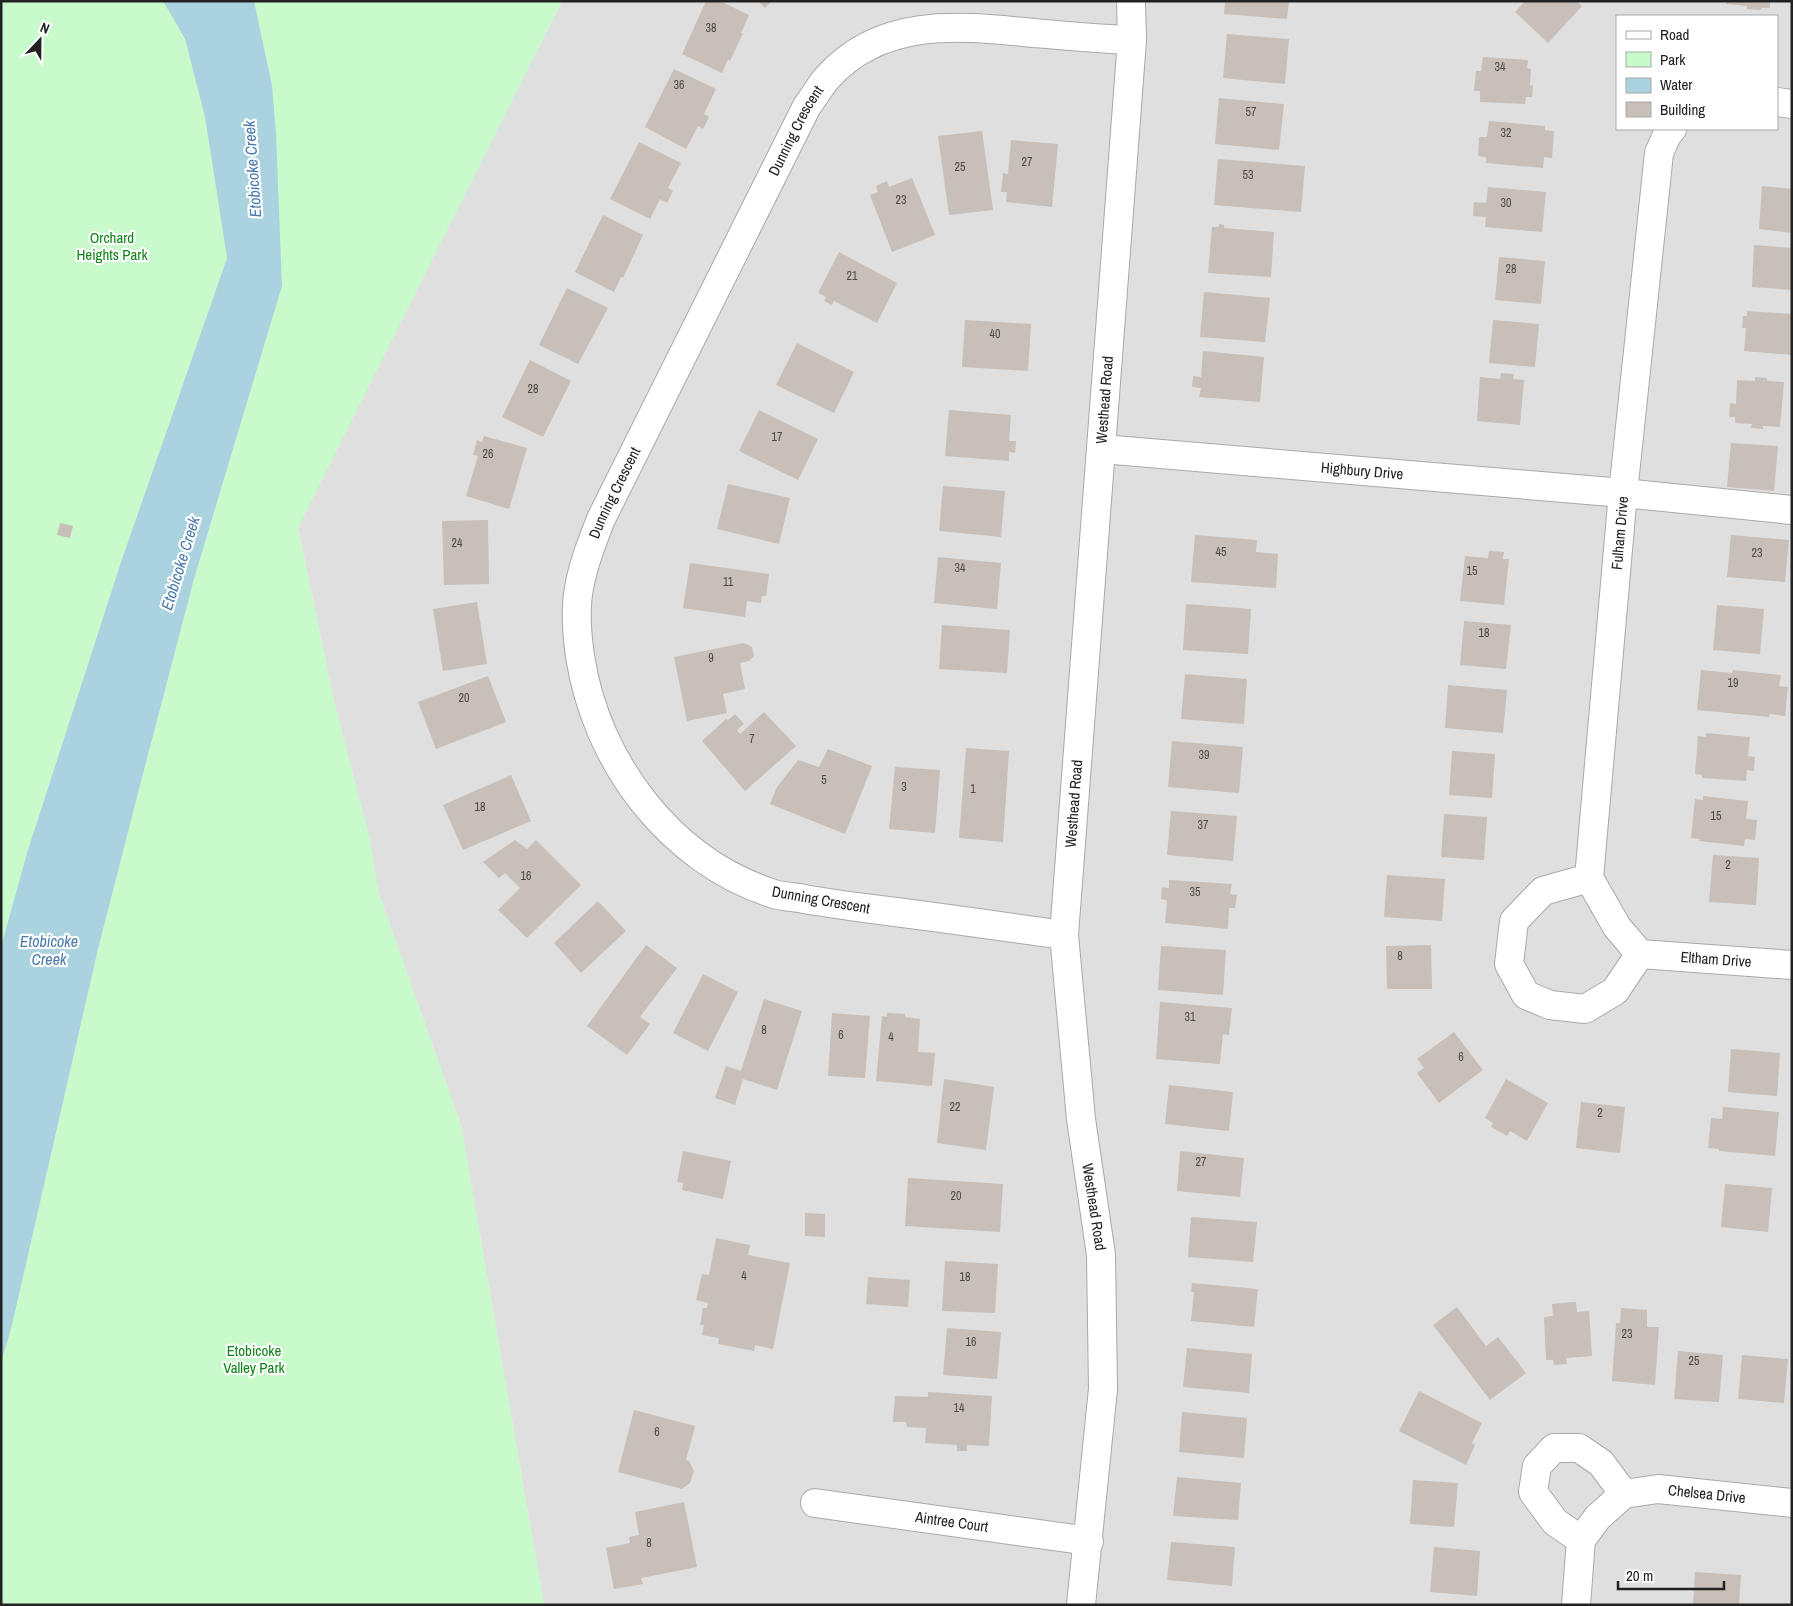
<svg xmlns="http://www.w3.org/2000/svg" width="1793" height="1606" font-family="'Archivo Narrow',sans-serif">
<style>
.residential{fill:#e0dfdf;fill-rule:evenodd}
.park{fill:#c8facc}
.water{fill:#aad3df}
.building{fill:#c7bfb8}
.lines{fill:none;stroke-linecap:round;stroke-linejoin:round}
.minor-casing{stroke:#a9a9a9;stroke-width:30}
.minor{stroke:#fff;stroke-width:28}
.labels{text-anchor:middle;stroke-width:4.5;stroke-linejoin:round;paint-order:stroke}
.number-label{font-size:12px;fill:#4b4948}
.street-label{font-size:15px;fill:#222;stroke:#fff}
.park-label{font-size:15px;fill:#0c8416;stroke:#fff}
.water-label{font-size:16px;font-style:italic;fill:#4a7aab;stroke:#fff}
</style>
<rect width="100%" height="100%" fill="#f2efe9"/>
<path class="residential" d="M562 1H1792V1605H544L461 1125 379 894 334 701 298 527ZM1617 16H1777V129H1617Z"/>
<path class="park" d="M1 1H163L185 39 205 117 227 258 121 562 27 853 1 947Z
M254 1H562L298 528 334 701 369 835 379 894 461 1125 544 1605H1V1363L12 1325 98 949 143 774 194 579 282 286 272 85Z"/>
<path class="water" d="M163 1H254L272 85 276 134 282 286 194 579 143 774 98 949 12 1325 1 1363V947L27 853 121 562 227 258 205 117 185 39Z"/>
<path class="building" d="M706 1H720L749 15 741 33H743L730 61 728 59 722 73 682 54Z
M758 1H772L765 8Z
M1225 1H1289L1287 19 1224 14Z
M1525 1H1577L1582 6 1548 43 1515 12Z
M1726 1H1770V8H1762L1761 10 1747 9V6L1726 4Z
M1227 34 1289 39 1285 84 1223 78Z
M1483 57 1528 60 1527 68 1531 69 1530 85 1533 86 1532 97H1526L1525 104 1480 102V91H1474L1476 71H1481Z
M674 69 716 89 704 114 709 117 703 129 698 126 686 149 645 127Z
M1219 98 1284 104 1279 150 1215 144Z
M1489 121 1545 126V130L1554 131 1552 158 1544 157 1543 168 1486 163V157L1478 156 1479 137H1487Z
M982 131 993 210 949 215 938 136Z
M1011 140 1058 144 1052 207 1006 202 1007 192H1001L1003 173 1008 174Z
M639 142 681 163 668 188 673 191 667 203 660 199 650 219 610 199Z
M1218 159 1305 166 1301 212 1214 205Z
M912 178 935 235 892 252 870 195 878 192 876 186 887 181 889 187Z
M1762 186 1792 189V233L1759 229Z
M1488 187 1546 192 1542 232 1485 227 1486 217 1473 216 1474 202 1486 203Z
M603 215 643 235 623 278 621 277 614 292 575 272Z
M1219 224 1224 225V228L1274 232 1271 277 1208 273 1212 227H1219Z
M1754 245 1792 248V290L1752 287Z
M839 252 897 283 877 323 834 301 832 305 824 301 826 297 818 293Z
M1499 257 1545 261 1541 304 1495 300Z
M567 288 608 308 578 364 539 345Z
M1204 292 1270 298 1265 342 1200 337Z
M1747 311 1792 314V355L1744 351 1746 328H1742L1743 316H1747Z
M965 320 1031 324 1028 371 962 367Z
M1493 320 1539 324 1535 367 1489 363Z
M797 343 854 372 834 413 776 385Z
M1203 351 1264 357 1260 402 1199 397 1201 388 1192 387 1193 376 1201 377Z
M530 360 571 381 543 437 502 417Z
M1501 373 1514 374 1513 379 1524 380 1520 425 1477 421 1480 377 1500 379Z
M1755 377 1767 378V381L1784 382 1780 427 1763 426V429L1751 428 1752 424 1735 423V417H1729L1730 403 1736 404 1737 380 1755 381Z
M759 410 818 439 798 480 739 451Z
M949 410 1011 415 1009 441H1016L1015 453 1009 452V461L945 456Z
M484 436 527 448 509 509 466 496 478 456 473 455 477 440 482 442Z
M1731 443 1778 446 1774 491 1727 487Z
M728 484 790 498 779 544 717 529Z
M943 486 1005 491 1001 537 939 531Z
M488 520 489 584 444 585 442 521Z
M60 523 73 526 70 538 57 535Z
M1195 535 1257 540 1256 552 1278 554 1276 588 1191 582Z
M1731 535 1789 540 1785 582 1727 577Z
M1489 551 1504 552 1503 559H1509L1504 605 1460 601 1465 556 1488 558Z
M938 557 1001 563 997 609 934 603Z
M690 563 769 574 766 596H762L761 603 747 601 745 617 683 608Z
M477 602 487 664 443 671 433 609Z
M1186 604 1251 609 1248 654 1183 650Z
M1717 605 1764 609 1760 654 1713 650Z
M1464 621 1511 625 1506 669 1460 665Z
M942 625 1010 630 1007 673 939 669Z
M744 643 752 647 754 656 749 661 740 663 745 689 723 694 727 713 687 721 674 657Z
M1701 670 1732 673 1733 670 1781 675 1779 686 1788 687 1785 716 1770 714 1769 717 1697 710Z
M1185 674 1247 679 1244 724 1181 719Z
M488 676 506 722 436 749 418 702Z
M1448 685 1507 690 1503 733 1445 728Z
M764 712 796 746 745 791 702 741 726 719 728 720 735 714 744 724 737 730 740 734Z
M1706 733 1750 737 1748 756 1755 757 1754 771 1747 770 1746 781 1702 778V775L1695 774 1698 736 1706 737Z
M1172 741 1243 747 1239 793 1168 787Z
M966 748 1009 751 1003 842 959 838Z
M828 749 872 766 845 834 770 804 777 787 798 760 819 767Z
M1452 751 1495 754 1492 798 1449 795Z
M895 767 940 770 935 833 889 829Z
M511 775 531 821 463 850 443 805Z
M1703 796 1748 801 1746 819 1757 820 1755 840 1745 839 1744 846 1699 841 1700 839 1691 838 1695 799 1703 800Z
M1171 811 1237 816 1233 861 1167 855Z
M1444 814 1487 817 1484 860 1441 857Z
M515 840 527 849 536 840 581 885 527 938 498 910 520 888 505 873 499 878 483 862Z
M1713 855 1759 858 1756 905 1709 902Z
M1387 875 1445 879 1442 921 1384 917Z
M1169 880 1232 884 1230 894 1237 895 1235 908H1229L1228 929 1165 923 1167 900 1161 899 1162 887 1169 888Z
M598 901 626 931 581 973 554 943Z
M646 945 677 968 640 1017 650 1024 627 1055 587 1026Z
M1431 945 1432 989H1387L1386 946Z
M1161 946 1226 950 1223 995 1158 990Z
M703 974 738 992 708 1051 673 1033Z
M764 999 802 1011 777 1090 743 1079 735 1105 715 1098 726 1066 741 1071Z
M1160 1002 1232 1008 1229 1035 1223 1034 1220 1064 1156 1059Z
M832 1013 870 1016 865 1078 828 1076Z
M887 1013 905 1014V1017L920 1019 918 1052 935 1053 932 1086 876 1081 882 1016 887 1017Z
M1454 1032 1483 1070 1439 1103 1417 1073 1424 1068 1417 1059Z
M1731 1049 1780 1053 1777 1096 1728 1092Z
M944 1079 994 1087 986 1150 937 1143Z
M1506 1079 1548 1103 1527 1141 1510 1131 1507 1136 1491 1127 1493 1123 1485 1118Z
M1169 1085 1233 1092 1229 1131 1165 1124Z
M1581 1102 1625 1107 1620 1153 1576 1148Z
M1723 1107 1779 1112 1775 1156 1719 1151V1149L1708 1148 1711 1118 1722 1119Z
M683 1151 731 1161 723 1199 682 1190 683 1183 677 1182Z
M1180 1151 1244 1158 1240 1197 1177 1191Z
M908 1178 1003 1184 1000 1232 905 1226Z
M1725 1184 1772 1188 1768 1232 1721 1227Z
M805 1213 825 1214V1237L805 1236Z
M1191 1217 1257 1222 1253 1262 1188 1257Z
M716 1238 750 1245 748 1255 790 1263 773 1349 755 1345 754 1351 718 1344 719 1338 702 1335 704 1325H700L703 1308H707L708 1303 696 1300 702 1274 709 1275Z
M945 1261 998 1264 995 1313 942 1311Z
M868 1277 910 1280 908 1307 866 1304Z
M1192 1283 1258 1289 1254 1327 1191 1321 1194 1292H1191Z
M1574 1302H1576L1577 1312 1589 1311 1592 1356 1566 1358 1567 1364 1554 1365 1553 1360H1546L1544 1317 1553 1316 1552 1304Z
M1457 1307 1486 1346 1498 1337 1526 1373 1490 1400 1433 1325Z
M1621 1308 1647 1310V1327H1659L1655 1385 1612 1381 1616 1323H1620Z
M947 1328 1001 1332 997 1379 943 1375Z
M1187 1348 1252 1354 1249 1393 1183 1387Z
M1678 1351 1723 1355 1719 1402 1674 1399Z
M1742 1355 1788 1359 1784 1403 1738 1399Z
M1419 1391 1482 1423 1472 1443 1475 1445 1466 1465 1399 1431Z
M928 1392 992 1396 989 1446 967 1445V1451H957V1445L925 1443 926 1428 907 1427 906 1422H893L895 1396 928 1397Z
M634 1410 695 1426 686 1460 689 1461 694 1471 690 1483 682 1489 618 1472Z
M1182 1412 1247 1418 1244 1458 1179 1452Z
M1177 1477 1241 1483 1238 1520 1173 1516Z
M1413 1480 1458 1483 1454 1527 1410 1524Z
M684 1502 697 1567 641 1578 643 1584 614 1589 606 1548 630 1543 629 1537 639 1535 635 1512Z
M1171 1542 1235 1547 1232 1586 1167 1580Z
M1434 1547 1480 1551 1477 1596 1430 1592Z
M1695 1572 1741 1575 1739 1605H1693Z"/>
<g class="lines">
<g class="minor-casing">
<g id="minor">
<path d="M1777 102 1792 104"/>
<path id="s1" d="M1672 129 1667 135 1659 153 1623 493 1589 878 1617 927 1640 954 1792 965"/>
<path id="s2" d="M1102 449 1623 493 1792 510"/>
<path d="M1589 878 1543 891 1514 921 1509 964 1526 995 1550 1005 1585 1009 1615 991 1640 954"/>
<path id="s3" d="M1064 935C1000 926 936 917 872 909 849 906 827 903 804 899 795 897 784 897 774 894 670 861 596 762 580 656 577 635 575 609 579 588 583 565 592 542 601 519L807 106C814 97 820 86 827 78 882 16 961 26 1034 33 1067 36 1099 39 1132 40"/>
<path id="s4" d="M815 1503 1089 1541"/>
<path d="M1581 1540 1555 1522 1533 1492 1537 1466 1554 1448H1579L1601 1463 1624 1494"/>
<path id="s5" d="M1081 1605 1103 1389 1101 1255 1081 1119 1064 935 1132 40 1131 1"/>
<path id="s6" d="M1576 1605 1581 1540 1598 1517 1624 1494 1658 1489 1792 1503"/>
</g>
</g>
<use href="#minor" class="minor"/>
</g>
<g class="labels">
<g class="number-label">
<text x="711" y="32">38</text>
<text x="1500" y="71">34</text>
<text x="679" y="89">36</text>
<text x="1251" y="116">57</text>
<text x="1506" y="137">32</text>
<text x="1027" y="166">27</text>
<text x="960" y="171">25</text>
<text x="1248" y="179">53</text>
<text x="901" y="204">23</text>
<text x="1506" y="207">30</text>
<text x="1511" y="273">28</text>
<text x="852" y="280">21</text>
<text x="995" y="338">40</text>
<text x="533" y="393">28</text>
<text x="777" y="441">17</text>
<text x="488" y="458">26</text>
<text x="457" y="547">24</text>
<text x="1221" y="556">45</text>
<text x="1757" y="557">23</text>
<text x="960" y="572">34</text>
<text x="1472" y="575">15</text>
<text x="728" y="586">11</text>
<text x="1484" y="637">18</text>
<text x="711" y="662">9</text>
<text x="1733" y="687">19</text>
<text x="464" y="702">20</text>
<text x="752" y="743">7</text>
<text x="1204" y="759">39</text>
<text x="824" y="784">5</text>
<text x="904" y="791">3</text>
<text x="973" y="793">1</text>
<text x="480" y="811">18</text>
<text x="1716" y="820">15</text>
<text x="1203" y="829">37</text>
<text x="1728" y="869">2</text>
<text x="526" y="880">16</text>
<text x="1195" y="896">35</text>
<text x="1400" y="960">8</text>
<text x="1190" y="1021">31</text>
<text x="764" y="1034">8</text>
<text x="841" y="1039">6</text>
<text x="891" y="1041">4</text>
<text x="1461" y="1061">6</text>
<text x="955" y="1111">22</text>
<text x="1600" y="1117">2</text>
<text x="1201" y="1166">27</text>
<text x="956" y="1200">20</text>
<text x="744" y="1280">4</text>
<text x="965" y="1281">18</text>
<text x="1627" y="1338">23</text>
<text x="971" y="1346">16</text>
<text x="1694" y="1365">25</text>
<text x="959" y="1412">14</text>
<text x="657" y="1436">6</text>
<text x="649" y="1547">8</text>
</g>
<g class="street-label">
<text dy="5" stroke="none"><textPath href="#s3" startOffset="1191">Dunning Crescent</textPath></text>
<text dy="5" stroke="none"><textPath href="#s5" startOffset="1210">Westhead Road</textPath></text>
<text dy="5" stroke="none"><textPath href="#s2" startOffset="261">Highbury Drive</textPath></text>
<text dy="5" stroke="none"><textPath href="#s3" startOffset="786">Dunning Crescent</textPath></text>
<text transform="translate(1620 533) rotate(-85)" y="5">Fulham Drive</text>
<text dy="5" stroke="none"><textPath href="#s5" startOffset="805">Westhead Road</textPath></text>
<text transform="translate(821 900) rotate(10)" y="5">Dunning Crescent</text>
<text dy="5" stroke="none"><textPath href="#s1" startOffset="924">Eltham Drive</textPath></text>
<text transform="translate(1094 1207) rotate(81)" y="5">Westhead Road</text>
<text dy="5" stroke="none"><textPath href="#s6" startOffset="212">Chelsea Drive</textPath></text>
<text dy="5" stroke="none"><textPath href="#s4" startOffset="138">Aintree Court</textPath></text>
</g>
<g class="park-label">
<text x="112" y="243">Orchard<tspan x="112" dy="17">Heights Park</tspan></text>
<text x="254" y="1356">Etobicoke<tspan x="254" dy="17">Valley Park</tspan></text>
</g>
<g class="water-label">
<text transform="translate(252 169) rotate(-94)" y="6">Etobicoke Creek</text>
<text transform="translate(180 563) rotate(-73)" y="6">Etobicoke Creek</text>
<text x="49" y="947">Etobicoke<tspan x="49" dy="18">Creek</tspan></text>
</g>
</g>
<rect width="1793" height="1606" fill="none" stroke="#222222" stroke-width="5"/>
<rect x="1616" y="15" width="162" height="115" fill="#ffffff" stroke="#a7a7a7"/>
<rect x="1626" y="31" width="25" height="8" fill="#ffffff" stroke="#a7a7a7"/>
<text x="1660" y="40" font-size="15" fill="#222222">Road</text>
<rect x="1626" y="52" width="25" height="15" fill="#c8facc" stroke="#a7a7a7"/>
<text x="1660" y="65" font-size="15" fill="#222222">Park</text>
<rect x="1626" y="78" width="25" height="15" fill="#aad3df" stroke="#a7a7a7"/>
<text x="1660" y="90" font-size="15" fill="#222222">Water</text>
<rect x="1626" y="102" width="25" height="15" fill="#c7bfb8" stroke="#a7a7a7"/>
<text x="1660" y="115" font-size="15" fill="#222222">Building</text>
<g transform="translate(40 40) rotate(22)" stroke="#ffffff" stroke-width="4" paint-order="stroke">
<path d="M0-4L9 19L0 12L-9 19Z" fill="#222222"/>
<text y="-8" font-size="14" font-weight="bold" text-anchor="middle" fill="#222222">N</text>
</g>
<path d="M1618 1581v8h106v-8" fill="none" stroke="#222222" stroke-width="2.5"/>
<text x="1626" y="1581" font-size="15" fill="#222222" stroke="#ffffff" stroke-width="4" paint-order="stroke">20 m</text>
</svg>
